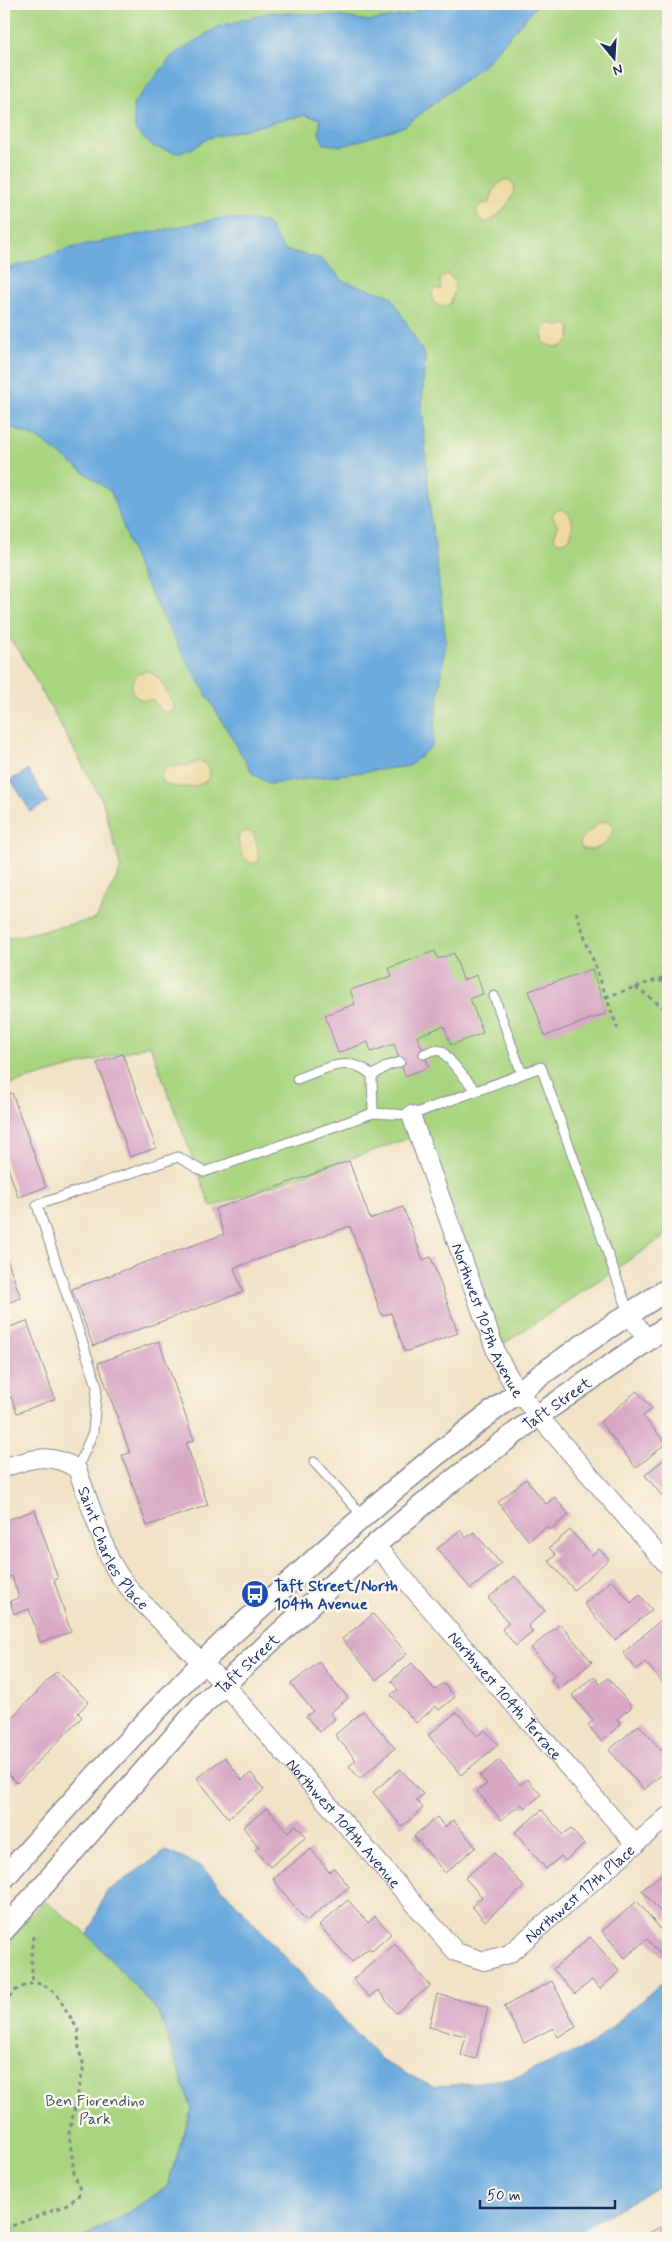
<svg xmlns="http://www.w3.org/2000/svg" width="672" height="2242" font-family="Mynerve,sans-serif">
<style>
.green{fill:#a9d480;stroke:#62826f}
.sand{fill:#eeda9e;stroke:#84847e}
.water{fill:#6caade;stroke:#446c9e}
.building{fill:#d8a8c5}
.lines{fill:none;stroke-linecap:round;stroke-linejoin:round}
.service-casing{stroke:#868992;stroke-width:11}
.minor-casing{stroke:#868992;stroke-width:20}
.tertiary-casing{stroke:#868992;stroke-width:24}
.path{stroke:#868992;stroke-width:3;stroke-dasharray:4 4;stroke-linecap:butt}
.service{stroke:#fff;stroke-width:9}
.minor{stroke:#fff;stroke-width:18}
.tertiary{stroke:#fff;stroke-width:21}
.labels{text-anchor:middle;stroke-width:5;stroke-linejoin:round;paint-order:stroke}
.street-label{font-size:16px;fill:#1b2f5e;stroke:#fbf7ec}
.transit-label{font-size:16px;font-weight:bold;fill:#164399;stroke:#fbf7ec;text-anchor:start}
.park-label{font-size:16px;fill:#3e5866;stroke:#fbf7ec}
</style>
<rect width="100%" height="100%" fill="#fbf7ec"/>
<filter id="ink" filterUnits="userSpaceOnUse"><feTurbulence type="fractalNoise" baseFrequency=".02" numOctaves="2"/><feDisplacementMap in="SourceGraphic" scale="10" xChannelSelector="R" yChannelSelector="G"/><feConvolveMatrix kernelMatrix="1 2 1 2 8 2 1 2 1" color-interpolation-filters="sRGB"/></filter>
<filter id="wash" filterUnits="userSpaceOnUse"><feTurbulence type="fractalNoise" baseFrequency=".0096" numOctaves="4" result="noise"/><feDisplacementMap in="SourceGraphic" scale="20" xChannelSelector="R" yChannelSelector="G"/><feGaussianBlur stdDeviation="1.12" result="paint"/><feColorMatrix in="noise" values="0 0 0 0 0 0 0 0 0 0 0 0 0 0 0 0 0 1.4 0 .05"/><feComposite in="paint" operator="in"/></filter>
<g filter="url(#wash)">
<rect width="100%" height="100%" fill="#f2e3c7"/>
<path class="green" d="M4 4H668V1234L502 1345 427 1132 211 1207 150 1045 4 1086V939L96 919 121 869 103 802 20 652 4 632Z
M45 1901 88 1935 159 2012 192 2109 167 2187 128 2213 81 2238H4V1943Z"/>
<path class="sand" d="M507 179 514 184C517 196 498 219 487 222 479 221 476 216 477 209L482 204 490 203C492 192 496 183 507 179Z
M447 274 454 280 455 290 450 304 440 307 433 302 432 293 436 289H441L440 279Z
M551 323 558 326 567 324 570 327V338L561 347 550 346 544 342C542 335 543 327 551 323Z
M561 509C574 513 575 528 569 539L564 542H557L554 537 558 526 552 516 555 511Z
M148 671 159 678 174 704 173 711 165 713 159 709 153 700C149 700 144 701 140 699 124 692 133 672 148 671Z
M200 761C205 763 207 764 209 769 217 789 170 792 162 781L161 773C169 764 178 766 189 765 193 765 196 762 200 761Z
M608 821 614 829C610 843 594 854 581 848L580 840 599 823Z
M246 831 253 833 257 843 259 860 254 864C242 861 238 847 238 836Z"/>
<path class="water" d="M424 4H538L485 64 405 126 343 146 324 144 319 133 320 119 305 115 208 138 193 148 176 153 152 146 135 130 133 104 172 56 217 27 271 12 336 16 370 21 412 14Z
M222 218 266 222 284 250 320 258 344 281 391 296 425 356 422 406 431 518 446 640 432 746 409 766 270 784 253 774 181 651 138 569 111 492 39 439 4 424V270L75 247Z
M28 770 48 802 31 812 11 780Z
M166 1851 202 1867 382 2061 433 2087 514 2078 591 2045 668 1977V2181L587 2226 571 2238H81L128 2213 167 2187 192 2109 159 2012 88 1935 106 1892Z"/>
<g id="blocks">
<path class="building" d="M435 951 438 959 454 953 463 980 477 975 483 994 470 998 483 1033 451 1045 444 1026 417 1036 429 1067 405 1076 394 1044 371 1052 368 1042 338 1053 325 1015 355 1004 350 990 392 976 389 968Z
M592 969 607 1013 545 1036 529 991Z
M123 1054 156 1148 130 1157 97 1063Z
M12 1093 46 1187 18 1197 4 1156V1096Z
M349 1161 370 1219 403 1207 423 1260 431 1257 458 1333 405 1352 391 1313 382 1316 350 1226 234 1268 243 1292 93 1346 72 1289 224 1234 215 1209Z
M4 1251 21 1298 4 1304Z
M27 1321 55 1399 17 1413 11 1397 4 1400V1329Z
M159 1341 194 1440 186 1443 208 1505 147 1526 122 1455 130 1453 98 1363Z
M637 1391 652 1409 643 1416 666 1443 636 1468 600 1422Z
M668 1456V1503L645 1475Z
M526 1479 546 1504 555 1497 569 1515 550 1530 547 1526 529 1541 498 1502Z
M35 1510 58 1579 54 1580 71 1632 40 1642 29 1609 14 1614 10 1601 19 1598 12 1576 5 1579 4 1576V1521Z
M460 1530 466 1538 474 1532 501 1564 471 1589 437 1549Z
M570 1530 592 1555 599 1549 609 1559 574 1590 549 1561 556 1555 549 1548Z
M515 1576 545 1611 528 1626 533 1632 516 1646 502 1629 509 1623 488 1598Z
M612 1580 631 1603 640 1595 652 1610 615 1640 584 1604Z
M373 1614 407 1654 376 1680 342 1639Z
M661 1620 668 1628V1679L663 1683 645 1662 637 1670 623 1653Z
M560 1624 592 1662 559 1689 551 1679 555 1676 531 1648Z
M319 1662 348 1698 330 1713 335 1719 319 1732 306 1716 313 1711 291 1684Z
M412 1663 435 1690 443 1683 455 1697 439 1710 436 1706 416 1723 391 1695 398 1689 391 1681Z
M57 1671 88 1702 78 1713 82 1717 17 1783 4 1770V1726Z
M594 1676 600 1684 608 1678 632 1707 617 1719 621 1724 601 1741 588 1725 593 1721 572 1695Z
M363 1711 395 1748 360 1779 349 1766 356 1760 335 1735Z
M457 1712 477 1736 485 1730 498 1745 461 1775 428 1735Z
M639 1725 662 1751 668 1745V1769L644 1790 609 1750Z
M225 1757 242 1780 251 1773 264 1790 228 1818 197 1778Z
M499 1760 520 1785 527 1779 541 1795 525 1808 521 1804 501 1820 477 1791 487 1784 480 1776Z
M400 1769 423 1794 416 1800 423 1808 402 1827 373 1792Z
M267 1808 288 1832 296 1825 306 1837 270 1867 255 1850 259 1847 243 1827Z
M542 1810 563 1835 571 1829 584 1844 565 1861 561 1856 546 1869 515 1832Z
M437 1817 445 1827 453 1820 476 1847 445 1873 414 1836Z
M311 1849 329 1872 334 1868 349 1887 306 1921 273 1879Z
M494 1853 524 1887 485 1921 472 1906 482 1897 465 1878Z
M668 1869V1921L642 1890Z
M348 1900 368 1923 375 1916 391 1934 372 1951 369 1948 352 1962 319 1925Z
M637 1901 668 1938 667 1962 647 1939 625 1958 602 1931Z
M590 1937 620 1971 600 1989 592 1980 575 1994 553 1969Z
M395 1944 430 1986 396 2013 378 1990 369 1997 353 1979Z
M552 1981 576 2027 558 2037 553 2028 524 2043 504 2006Z
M437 1994 488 2007 476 2059 461 2055 466 2036 429 2027Z
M660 2227 666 2238H648L646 2235Z"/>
</g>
</g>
<g filter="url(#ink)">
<use href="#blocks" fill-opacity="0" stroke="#868992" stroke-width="1"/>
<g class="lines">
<g class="service-casing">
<path id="service" d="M494 996 522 1074
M424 1054 433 1050 442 1051 476 1091
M297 1079C321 1070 352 1053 372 1076
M373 1113 372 1076 387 1066 400 1062
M314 1462 362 1515
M77 1469 93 1432 97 1386 37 1205 178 1157 204 1172 373 1113 411 1115 541 1067 629 1313"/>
</g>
<g class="minor-casing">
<g id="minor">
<path id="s1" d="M411 1115 498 1357 517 1391 668 1566"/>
<path d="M629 1313 646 1339"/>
<path id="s2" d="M4 1468C31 1458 51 1452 77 1469L110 1560 119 1575 132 1592 187 1648 224 1684 456 1952 484 1961 509 1954 668 1816"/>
<path id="s3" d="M375 1545 636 1845"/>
</g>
</g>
<g class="tertiary-casing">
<g id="tertiary">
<path d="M4 1878C68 1805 134 1733 201 1664 229 1635 260 1609 290 1582 408 1473 532 1374 668 1289"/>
<path id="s4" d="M4 1930 203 1704 375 1545 443 1488 539 1415 668 1326"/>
</g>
</g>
<path class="path" d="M576 912 618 1030
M659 980 668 984
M636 987 668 1011
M606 997 668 976
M33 1936 31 1957 33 1983
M4 2003 14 1991 24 1986 33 1983 42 1984 56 1993 78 2030 79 2050 84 2066 69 2133 74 2173 80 2190 78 2197 62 2207 4 2229"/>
<use href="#service" class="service"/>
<use href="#minor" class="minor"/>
<use href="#tertiary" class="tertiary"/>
</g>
</g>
<defs>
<g id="bus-disc" transform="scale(1.4375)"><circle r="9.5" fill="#1a4fb4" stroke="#fbf7ec"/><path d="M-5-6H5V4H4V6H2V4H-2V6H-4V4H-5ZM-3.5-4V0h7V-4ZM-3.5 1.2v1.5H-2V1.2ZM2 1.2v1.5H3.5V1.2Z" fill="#fff"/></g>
</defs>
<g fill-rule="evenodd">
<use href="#bus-disc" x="255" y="1594"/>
</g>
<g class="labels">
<g class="street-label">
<text dy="6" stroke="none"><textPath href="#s1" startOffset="219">Northwest 105th Avenue</textPath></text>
<text dy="6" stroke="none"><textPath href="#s4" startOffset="766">Taft Street</textPath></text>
<text dy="6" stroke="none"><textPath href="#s2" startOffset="164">Saint Charles Place</textPath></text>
<text dy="6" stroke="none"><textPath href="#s4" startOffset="361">Taft Street</textPath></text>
<text dy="6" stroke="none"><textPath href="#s3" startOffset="199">Northwest 104th Terrace</textPath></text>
<text dy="6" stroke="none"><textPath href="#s2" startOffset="526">Northwest 104th Avenue</textPath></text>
<text dy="6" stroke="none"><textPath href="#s2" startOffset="845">Northwest 17th Place</textPath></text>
</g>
<g class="transit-label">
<text x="274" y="1591">Taft Street/North<tspan x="274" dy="18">104th Avenue</tspan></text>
</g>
<g class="park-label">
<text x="95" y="2106">Ben Fiorendino<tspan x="95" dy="18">Park</tspan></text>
</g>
</g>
<rect width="672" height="2242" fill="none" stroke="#fbf7ec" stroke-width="20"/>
<g transform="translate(614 58) rotate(162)" stroke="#fbf7ec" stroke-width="4" paint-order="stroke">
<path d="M0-4L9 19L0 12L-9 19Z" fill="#1b2f5e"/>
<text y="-8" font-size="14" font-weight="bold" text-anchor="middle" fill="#1b2f5e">N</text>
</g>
<path d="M480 2200v8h135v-8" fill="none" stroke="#1b2f5e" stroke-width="2.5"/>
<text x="487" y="2200" font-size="15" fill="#1b2f5e" stroke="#fbf7ec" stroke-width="4" paint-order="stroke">50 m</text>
</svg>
